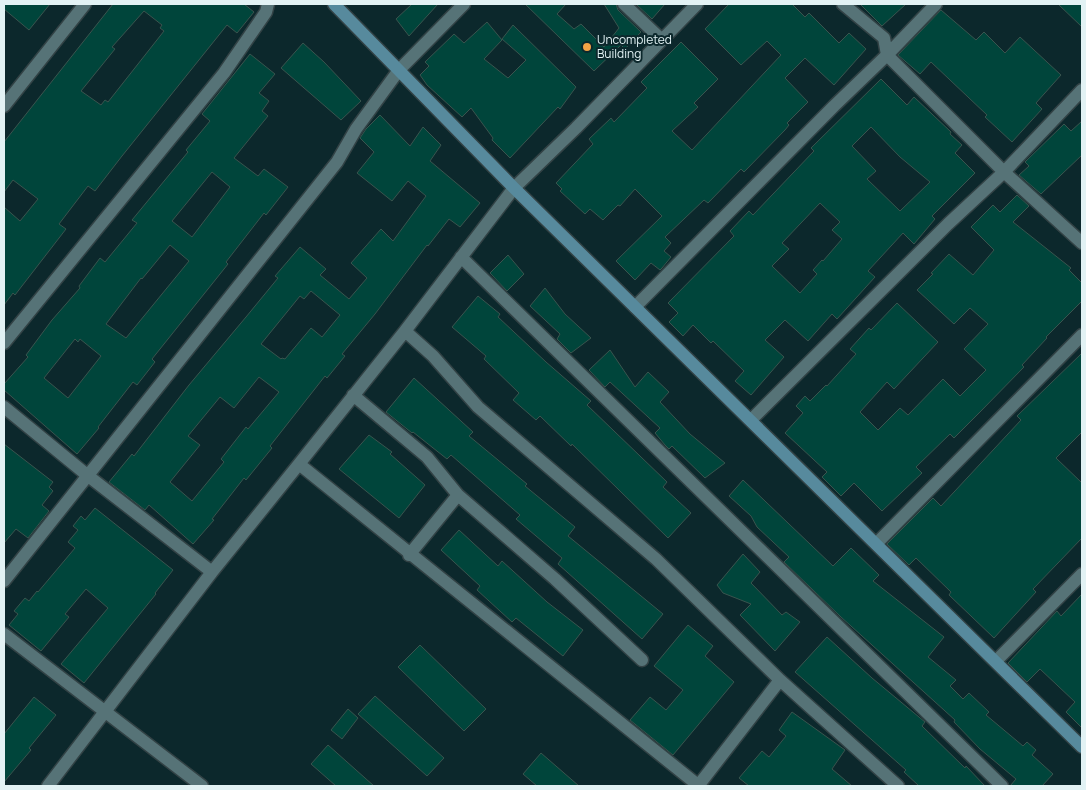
<svg xmlns="http://www.w3.org/2000/svg" width="1086" height="790" font-family="Manrope,sans-serif">
<style>
.building{fill:#00453b;stroke:#39544e;fill-rule:evenodd}
.lines{fill:none;stroke-linecap:round;stroke-linejoin:round}
.street-casing{stroke:#324245;stroke-width:15}
.secondary-casing{stroke:#324245;stroke-width:15}
.street{stroke:#567377;stroke-width:12}
.secondary{stroke:#578a9d;stroke-width:12}
.poi-dot{fill:#f5a345;stroke:#0c282c;stroke-width:2}
.labels{text-anchor:middle;stroke-width:4;stroke-linejoin:round;paint-order:stroke}
.poi-label{font-size:12px;fill:#e2f2f4;stroke:#0c282c;text-anchor:start}
</style>
<rect width="100%" height="100%" fill="#0c282c"/>
<path class="building" d="M4 4H50L29 30 4 9Z
M113 4H244L254 12 237 33 227 25 122 156 95 191 88 186 59 224 66 229 15 295 13 293 4 305V207L20 221 38 199 13 180 4 192V142ZM144 11 162 25 160 28 164 31 108 102 105 100 101 105 81 91 115 49 112 47Z
M412 4H438L409 36 396 19Z
M525 4H566L557 14 574 29 581 24 604 47 619 28 604 4H616L618 10 641 32 625 49 621 45 594 71Z
M636 4H665L652 19Z
M729 4H792L805 17 809 13 839 43 849 33 866 49 834 85 805 58 785 78 808 102 787 123 789 125 785 130 744 172 741 169 708 203 704 200 665 237 671 243 664 251 671 257 662 268 660 270 651 263 635 280 616 261 662 216 635 189 620 206 618 205 603 220 590 209 585 214 560 191 562 189 556 183 593 144 589 139 611 118 614 122 647 88 641 82 681 42 718 79 694 103 698 107 672 131 692 150 781 55 767 41 741 65 705 29Z
M860 4H906L882 26Z
M1058 4H1082V27Z
M941 10 976 40 984 32 1005 53 1020 37 1061 75 1036 103 1042 109 1012 142 985 117 987 115 931 62 920 74 898 55Z
M487 22 502 40 484 59 508 78 526 60 502 39 513 25 576 87 560 109 558 107 510 158 492 140 493 138 471 108 462 117 427 85 420 75 429 66 425 62 454 34 464 43Z
M303 43 324 62 361 101 341 120 281 68Z
M250 54 275 74 259 93 269 101 262 111 268 116 234 158 258 176 264 169 288 187 266 215 264 213 226 262 228 264 152 359 155 362 137 385 133 382 98 427 99 428 77 454 4 390V384L28 357 26 355 52 320 80 288 79 286 100 258 105 262 137 223 132 220 188 152 186 150 210 121 202 114ZM212 172 230 187 192 237 172 221ZM170 245 189 261 126 338 106 324 141 278 142 279ZM75 339 78 342 80 339 101 356 68 398 44 378Z
M881 79 907 105 914 97 951 132 950 134 962 145 955 153 975 173 932 216 935 219 914 244 903 233 868 271 875 277 837 319 832 314 808 341 785 320 765 340 784 357 751 395 735 381 744 371 713 341 711 343 693 325 683 336 669 322 678 313 668 303 734 236 730 231 749 211 753 215 814 151 811 148ZM871 127 900 157 930 182 900 211 867 179 876 171 852 146ZM820 203 840 222 832 230 842 239 823 261 822 260 813 270 817 274 800 293 772 266 789 249 782 243Z
M380 115 410 146 423 127 441 145 430 161 480 203 460 227 449 219 428 246 427 245 375 314 342 354 345 356 327 378 325 376 270 446 272 448 246 480 244 478 212 519 214 520 193 544 149 505 145 510 109 482 132 454 134 456 189 385 246 317 278 278 275 276 300 247 326 269 320 275 349 299 367 278 351 263 381 229 393 241 426 196 408 181 392 201 357 173 374 152 360 138 366 129ZM311 291 340 315 322 337 311 328 285 359 282 358 281 359 261 344 300 296 304 299ZM259 377 279 392 248 429 246 427 221 459 224 462 192 501 170 482 200 445 188 436 220 397 234 408Z
M1082 121V155L1041 194 1019 175 1029 166 1025 162 1064 124 1071 131Z
M1017 195 1029 206 1013 222 1071 268 1069 270 1082 283V301L1046 337 1047 338 1022 365 1024 367 980 412 954 438 950 434 916 467 922 473 882 511 854 483 841 496 822 477 827 472 785 433 803 413 796 406 805 396 810 401 826 385 827 386 856 354 850 349 869 328 871 330 897 303 938 342 894 389 887 382 860 412 878 430 900 408 908 415 943 379 960 396 986 370 964 349 988 324 970 308 954 324 917 290 933 274 931 273 949 254 973 275 994 250 971 227 993 205 1000 212Z
M508 255 524 274 507 291 490 273Z
M545 288 565 314 591 338 571 353 557 339 560 334 530 306Z
M478 296 500 314 498 317 546 362 591 401 587 405 667 482 663 487 691 513 668 538 572 444 571 446 540 416 536 420 513 400 519 393 484 359 486 356 452 327Z
M610 350 635 387 648 372 669 392 660 402 690 434 725 463 705 478 672 446 669 449 665 445 655 433 660 428 610 382 605 387 589 370Z
M1082 353V432L1056 458 1082 483V538L1033 589 1036 592 994 638 949 595 951 592 916 558 909 565 887 544 933 498 941 506 1021 420 1017 416Z
M414 378 473 432 469 436 527 484 525 486 575 527 568 536 663 614 642 639 558 564 562 558 516 519 520 515 451 455 447 459 413 432 412 433 386 412Z
M369 435 392 452 390 454 425 485 399 518 339 469Z
M4 444 53 482 49 487 53 491 42 505 49 511 28 538 16 529 4 543Z
M743 480 833 566 851 548 879 575 873 581 944 637 928 657 956 680 950 686 963 699 969 693 989 712 986 715 1023 746 1027 742 1036 750 1032 755 1053 774 1042 786H1010L1016 779 980 749 954 722 955 720 841 617 784 562 789 557 757 527 751 516 729 496Z
M95 508 173 570 155 593 156 594 84 683 61 664 108 608 86 589 65 614 69 617 41 651 9 625 18 614 14 611 25 598 29 601 37 591 38 592 75 548 68 542 78 530 73 526 81 516 85 520Z
M459 530 498 566 502 561 547 602 583 630 563 656 516 618 512 622 477 590 480 586 441 550Z
M743 554 760 572 751 583 782 615 786 612 800 622 775 651 740 615 751 604 723 593 717 585Z
M1082 594V728L1066 712 1075 702 1040 669 1027 682 1008 663 1057 611 1061 616Z
M688 625 713 646 705 656 734 682 673 755 630 720 650 697 666 710 683 690 654 666Z
M827 637 872 678 925 722 922 726 965 768 966 766 985 786H919L904 772 906 770 795 672Z
M420 645 486 709 464 731 398 667Z
M375 696 444 758 427 776 358 714Z
M34 697 56 715 29 748 31 750 4 782V734Z
M348 709 358 718 342 739 331 730Z
M792 712 845 750 832 769 852 786H749L739 778 762 751 769 757 786 736 779 730Z
M328 745 374 786H336L311 764Z
M541 753 579 786H537L523 774Z"/>
<g class="lines">
<g class="street-casing">
<path id="street" d="M624 4 662 40
M697 4 576 128 514 188 405 331 299 464 699 786
M843 4 884 38 887 55 1004 172 1082 243
M4 106 85 4
M461 257 1002 786
M635 307 834 106 887 55 936 4
M405 331 433 356 478 407 656 559 780 680 898 786
M4 343 224 73 266 12 268 4
M353 395 427 457 458 495 409 555
M4 407 87 475 212 572
M751 420 948 224 1004 172 1082 90
M458 495 555 579 642 660
M876 544 1082 335
M4 581 337 162 356 129 399 70 464 4
M4 634 202 786
M996 661 1082 574
M48 786 212 572 299 464
M698 786 780 680"/>
</g>
<g class="secondary-casing">
<path id="secondary" d="M334 4 514 188 1082 747"/>
</g>
<use href="#street" class="street"/>
<use href="#secondary" class="secondary"/>
</g>
<circle class="poi-dot" cx="587" cy="47" r="5"/>
<g class="labels">
<g class="poi-label">
<text x="597" y="44">Uncompleted<tspan x="597" dy="14">Building</tspan></text>
</g>
</g>
<rect width="1086" height="790" fill="none" stroke="#e2f2f4" stroke-width="10"/>
</svg>
